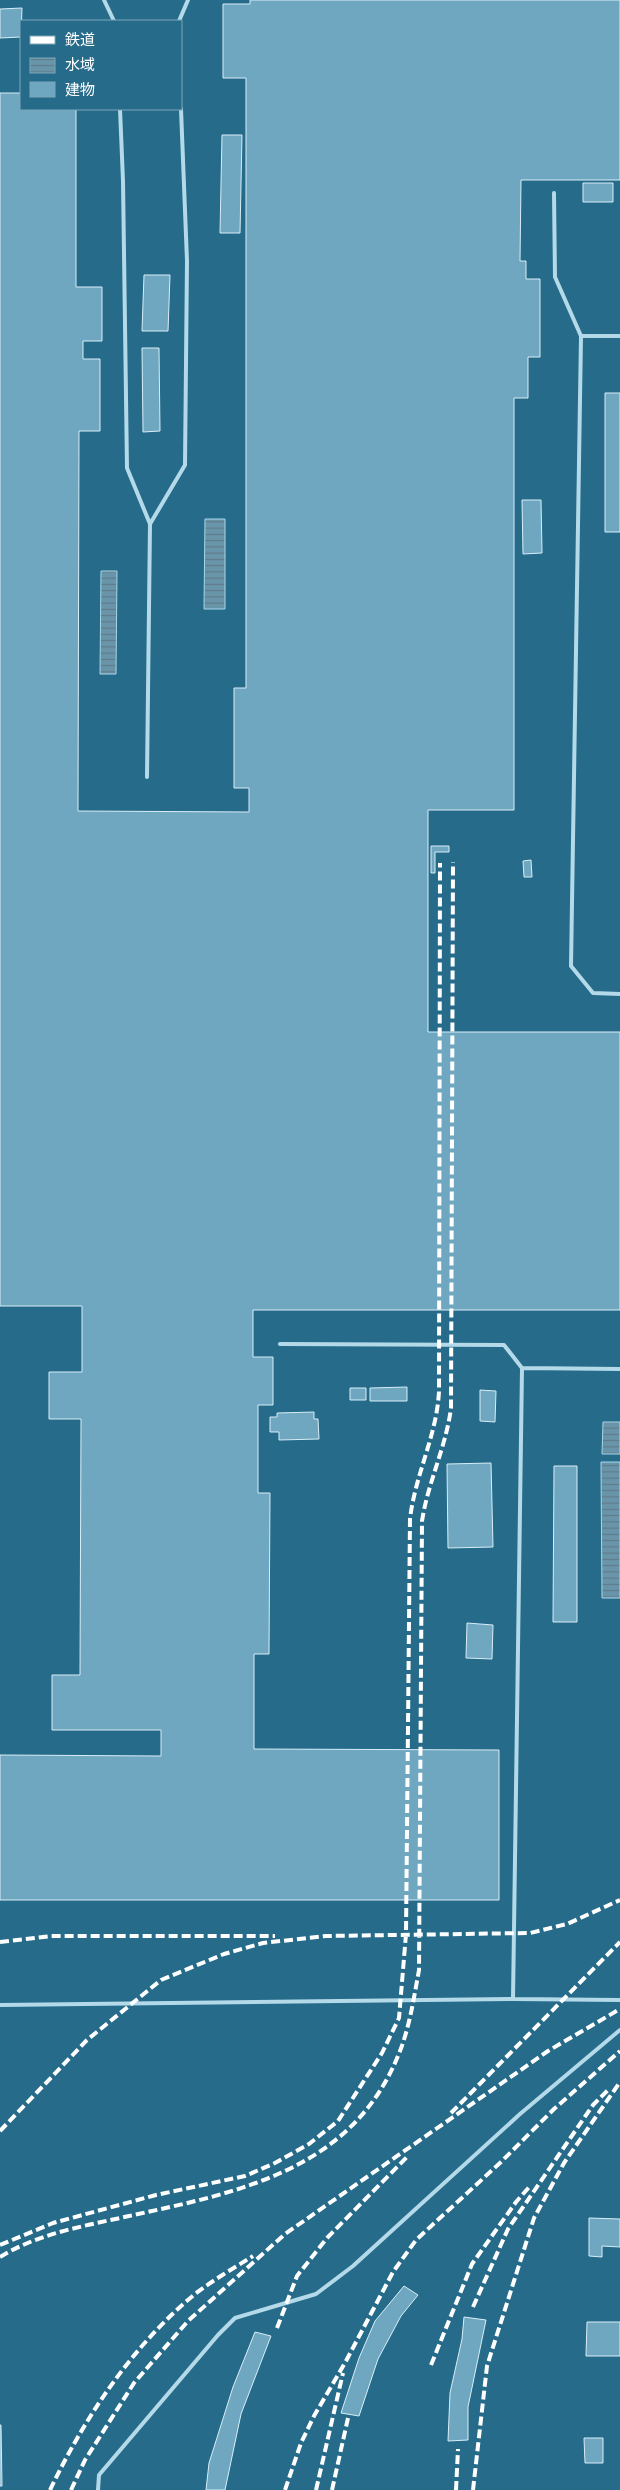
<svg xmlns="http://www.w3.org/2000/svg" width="620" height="2490" font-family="Signika,'Noto Sans JP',sans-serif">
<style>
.water{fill:url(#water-rules);stroke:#a8d7ea}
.building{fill:#6fa7c0;stroke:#d8eef7}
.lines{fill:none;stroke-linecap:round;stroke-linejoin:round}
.lane{stroke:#b4daea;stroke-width:4}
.rail{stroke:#fff;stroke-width:4;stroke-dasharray:9 4;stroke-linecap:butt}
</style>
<defs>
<pattern id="water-rules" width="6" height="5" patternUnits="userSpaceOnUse" patternTransform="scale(1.25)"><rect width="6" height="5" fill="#6995aa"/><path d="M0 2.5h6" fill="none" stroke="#5f7b89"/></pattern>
</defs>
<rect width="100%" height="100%" fill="#266b8a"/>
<path class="water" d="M205 519H225V609H204Z
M101 571H117L116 674H100Z
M603 1422H620V1454H602Z
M601 1462H620V1598H602Z"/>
<path class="building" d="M250 0H620V180H521L520 261H526V279H540V357H528V398H514V810H428V1032H620V1310H253V1357H273V1405H258V1493H270L269 1654H254V1749L499 1750V1900H0V1755L161 1756V1730H52V1675H80L81 1419H49V1372H82V1306H0V93H21V109H76V287H102V341H83V359H100V431H79L78 811 249 812V788H234V688H246V78H223V4H250Z
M22 8 21 37 0 38V9Z
M222 135H242L240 233H220Z
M583 183H613V202H583Z
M144 275H170L168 331H142Z
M142 348H159L160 431 143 432Z
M605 393H620V532H605Z
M522 500H541L542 553 523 554Z
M431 846H449V852H435V873H431Z
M531 860 532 877H524L523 861Z
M407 1387V1401H370V1388Z
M350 1388H366V1400H350Z
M480 1390 496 1391 495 1422 480 1421Z
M314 1412V1419H318L319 1439 279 1440V1432H270V1417H277V1413Z
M491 1463 493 1547 448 1548 447 1464Z
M554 1466H577V1622H553Z
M467 1623 493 1625 492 1659 466 1658Z
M589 2218 620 2219V2247L602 2246V2257L589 2256Z
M404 2286 418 2295 401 2316 378 2359 359 2416 341 2413 359 2358 375 2321Z
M464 2317 486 2320 468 2407V2440L448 2441 450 2393 462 2339Z
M587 2322H620V2356H586Z
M255 2332 271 2336 241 2414 225 2490H206L209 2463 233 2387Z
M0 2425H1L2 2486H0Z
M584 2438H603V2463H585Z"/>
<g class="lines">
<path class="lane" d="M104 0 114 21
M179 21 188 0
M120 109 123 181 127 468 150 524 147 777
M554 193 555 277 581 336
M620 336H581L571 966 593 993 620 994
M150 524 185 465 187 261 181 109
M280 1344 504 1345 522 1368
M513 1999 522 1368 620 1369
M0 2005 513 1999 620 2000
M98 2490 99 2475 218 2335 235 2318 316 2294 353 2266 520 2114 620 2030"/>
<path class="rail" d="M0 1942 51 1936H275
M451 2113 620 1942
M0 2131 87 2040 161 1980 224 1954 263 1943 326 1936 530 1933 567 1924 620 1900
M0 2245 53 2223 156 2195 245 2176 275 2163 309 2144 338 2121 382 2053 399 2018 406 1934 410 1519C415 1475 437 1435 439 1391L440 863
M0 2257C39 2233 85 2226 129 2216 240 2192 354 2170 400 2051 410 2025 414 1997 419 1970L422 1521C428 1482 446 1447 451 1408L453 862
M473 2307 508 2229 593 2105 608 2090
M277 2328 297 2276 327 2238 409 2155
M431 2365 472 2264 516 2202 531 2185
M50 2490C85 2417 132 2346 195 2294 213 2280 234 2268 253 2256
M71 2490 85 2460 134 2383 188 2321 285 2234 548 2051 620 2009
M285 2490 301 2443 314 2416 346 2361 393 2272 416 2240 501 2162 554 2109 620 2051
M316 2490 343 2373
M332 2490 348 2418
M456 2490 458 2449
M473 2490 487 2366 534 2218 564 2163 620 2082"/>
</g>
<rect x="20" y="20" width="162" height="90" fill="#266b8a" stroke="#7da6b9"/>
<rect x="30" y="36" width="25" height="8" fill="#ffffff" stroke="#7da6b9"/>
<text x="65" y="45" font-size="15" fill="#ffffff">鉄道</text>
<rect x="30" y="58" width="25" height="15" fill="url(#water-rules)" stroke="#7da6b9"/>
<text x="65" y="70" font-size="15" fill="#ffffff">水域</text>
<rect x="30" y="82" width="25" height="15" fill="#6fa7c0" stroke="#7da6b9"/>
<text x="65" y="95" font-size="15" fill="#ffffff">建物</text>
</svg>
